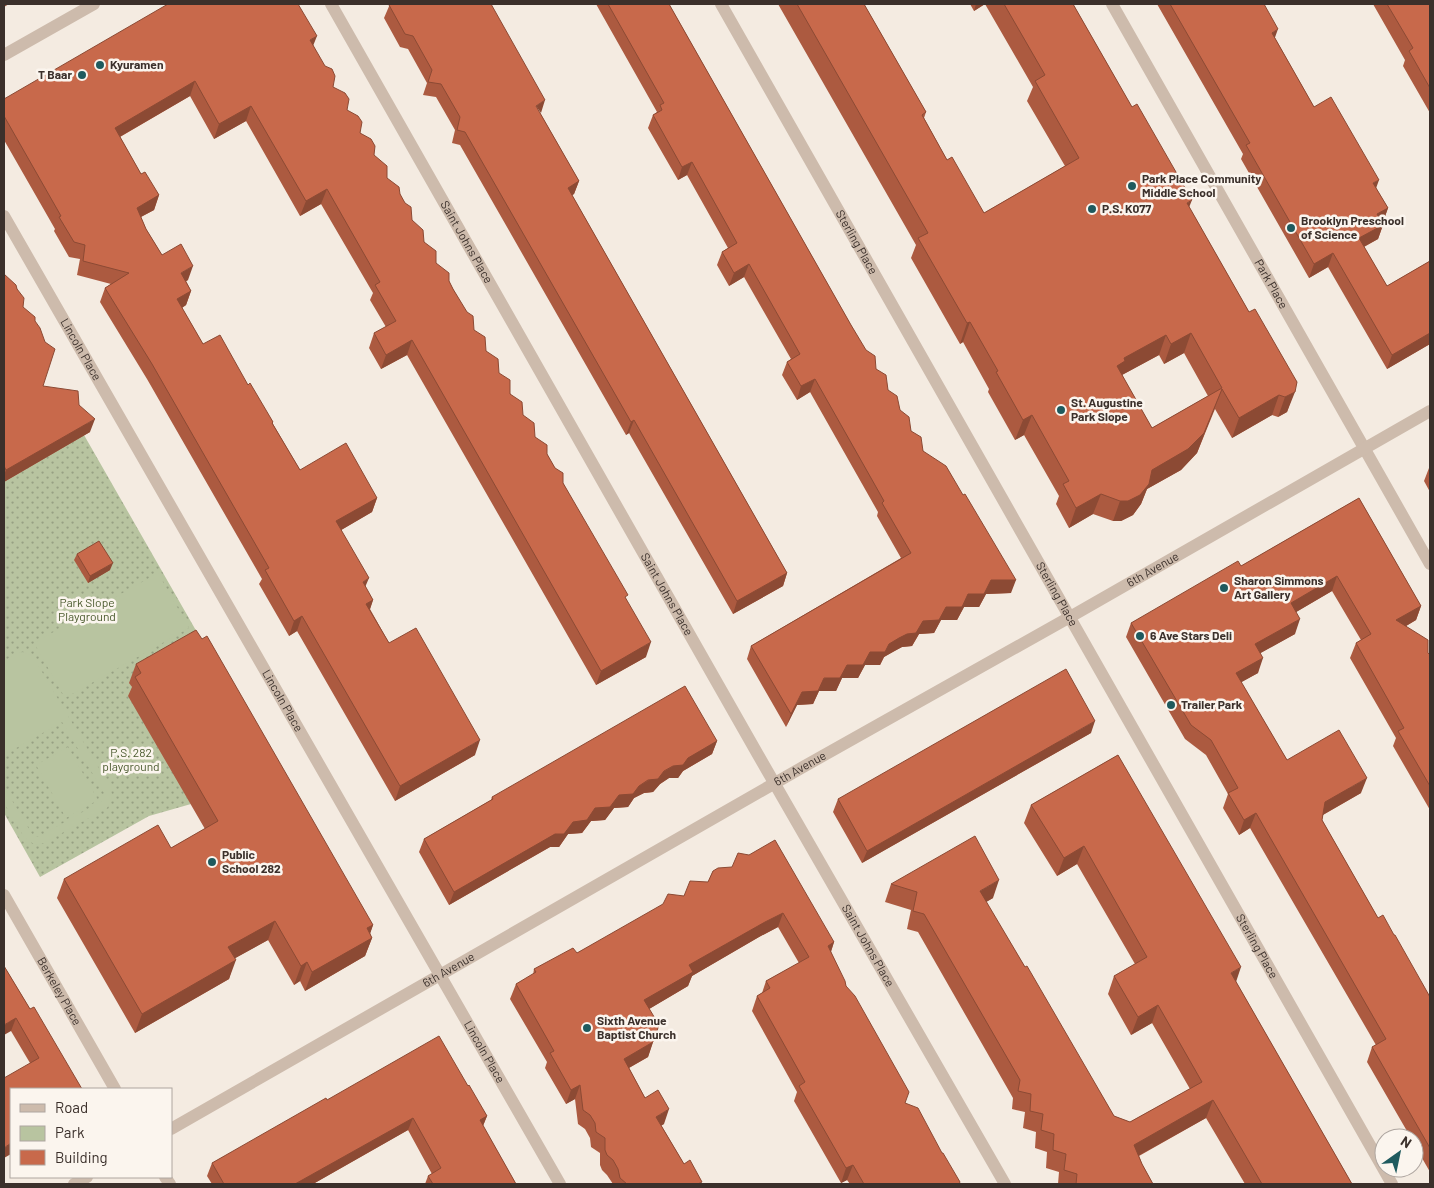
<svg xmlns="http://www.w3.org/2000/svg" width="1434" height="1188" font-family="Barlow,sans-serif">
<style>
.green{fill:url(#green-dots)}
.pitch{fill:#b8c4a0}
.lines{fill:none;stroke-linecap:round;stroke-linejoin:round}
.minor{stroke:#cdbbac;stroke-width:12}
.wall{fill:#ac5a40;fill-rule:evenodd}
.shaded-wall{fill:#8c4a34}
.building{fill:#c8694b;stroke:#8c4a34;fill-rule:evenodd}
.poi-dot{fill:#1f5a5e;stroke:#fbf5ee;stroke-width:2}
.labels{text-anchor:middle;stroke-width:5;stroke-linejoin:round;paint-order:stroke}
.poi-label{font-size:12px;font-weight:bold;fill:#3b302b;stroke:#fbf5ee;text-anchor:start}
.street-label{font-size:12px;fill:#3b302b;stroke:#fbf5ee}
.park-label{font-size:12px;fill:#4a5a2e;stroke:#fbf5ee}
</style>
<defs>
<pattern id="green-dots" width="8" height="8" patternUnits="userSpaceOnUse" patternTransform="scale(1.25)"><rect width="8" height="8" fill="#b8c4a0"/><path d="M2 2h.1M6 6h.1" fill="none" stroke="#97a083" stroke-width="1.8" stroke-linecap="round"/></pattern>
</defs>
<rect width="100%" height="100%" fill="#f4ebe1"/>
<path class="green" d="M84 435 202 641 130 683 191 804 149 816 40 877 4 813V482Z"/>
<path class="pitch" d="M158 573 189 628 65 698 34 643Z
M23 652 33 656 35 660 110 787C113 796 112 800 107 808L44 843 35 845 24 837 4 803V787L32 834 36 837 40 836 102 801 104 797V793L62 722 4 755V661L17 653Z
M68 747 98 800 66 818 36 765Z"/>
<g class="lines">
<g class="minor">
<path id="s1" d="M331 4 757 753 1005 1184"/>
<path id="s2" d="M721 4 1392 1184"/>
<path id="s3" d="M1112 4 1430 564"/>
<path d="M4 55 94 4"/>
<path id="s4" d="M4 216 560 1184"/>
<path id="s5" d="M4 895 115 1089"/>
<path id="s6" d="M171 1129 803 767 1070 617 1430 411"/>
<path d="M165 1177 170 1184"/>
<path d="M74 1184 87 1177"/>
</g>
</g>
<path class="wall" d="M390 4 540 113 579 181 574 194 572 195 787 573 783 586 733 614 629 433 626 435 460 145 452 143 455 130 436 97 423 95 427 83 408 49 400 47 384 18Z
M596 4H669L911 431 1011 593 986 594 979 607H964L957 620H941L934 633 919 634 912 646 902 647 894 651 884 657 880 665H865L858 678H842L836 691H819L813 704 797 705 786 727 747 659 751 646 901 558 877 516 878 512 810 392 797 400 782 375 787 362 791 359 744 277 729 286 717 265 722 252 728 248 687 175 678 180 648 128 653 115 657 112Z
M778 4H864L926 112 924 118 947 160 984 213 1065 166 1027 101 1033 87 985 4 974 11 970 4H1073L1249 312 1297 382 1287 412 1278 417 1272 415 1232 438 1215 409 1197 453 1181 470 1147 489 1141 504 1133 515 1121 521H1113L1093 514 1069 528 1056 504 1059 496 1024 435 1015 440 988 392 989 389 963 342 960 344 911 258 916 245ZM1184 353 1208 396 1152 428 1122 375 1159 355 1164 364Z
M1157 4H1264L1275 38 1314 107 1376 188 1388 208 1383 222H1381L1383 225 1378 239 1364 247 1387 286 1430 261V344L1387 369 1328 267 1309 278 1241 159 1243 154Z
M1373 4H1430V113L1403 66 1405 60Z
M313 45 333 87 387 178 400 194 412 220 436 263 449 281 474 330 486 351 535 437 547 454 563 483 626 599 646 657 596 685 407 355 381 369 369 348 374 333 386 327 370 300 373 293 321 204 300 216 246 121 214 139 190 96 120 137 141 174 159 195 154 210 141 217 146 229 162 255 188 280 186 281 191 291 186 305 182 308 203 344 248 385 273 422V424L300 470 377 498 372 512 341 530 365 587 373 600 370 609 389 643 475 755 395 801 297 631 289 636 259 584 262 579 147 379 100 302 105 288 111 284 77 275 80 259 69 257 54 231 55 229 4 140V99Z
M4 274 17 289 23 307 43 386 79 405 90 432 4 482Z
M1430 467V492L1424 481 1429 468Z
M1359 498 1421 606 1416 620 1406 626 1430 655V810L1393 746 1396 738 1350 658 1356 643 1361 640 1332 591 1296 612 1295 634 1260 653 1258 673 1241 682 1287 760 1361 793 1323 815 1322 820 1378 918 1430 997V1172L1414 1144V1138H1411L1367 1062 1372 1047 1376 1045 1250 828 1239 835 1223 808 1228 794 1206 755 1185 739 1126 637 1131 623 1241 566Z
M77 554 110 570 88 583 74 560Z
M136 664 373 925 370 933 372 938 365 956 305 991 300 981 294 985 268 940 235 958 229 979 135 1033 57 898 64 879 171 848 205 829 128 696 132 687 129 683Z
M1091 733 862 863 833 812 838 799Z
M717 741 712 754 683 771 678 778H669L660 784 653 792 644 793 634 798 628 807 614 808 605 820 591 821 582 833 568 834 559 847H550L449 905 419 852 424 839 491 800 492 797Z
M1118 755 1236 982 1352 1184H1245L1206 1118 1139 1156 1142 1164 1153 1184H1058L1059 1172 1046 1168 1047 1152 1035 1148 1036 1132 1023 1128 1025 1112 1012 1109 1013 1098 918 932 907 929 911 910 885 902 891 884 993 898 986 902 1114 1116 1130 1122 1190 1089 1152 1023 1131 1035 1108 994 1114 976 1135 964 1077 864 1057 876 1024 823 1031 805Z
M713 871 834 942 831 952 846 986 905 1103 959 1184H850L847 1180 841 1183 794 1101 797 1092 752 1011 757 996 762 993 766 981 799 963 778 927 759 937 692 976 688 986 649 1009 653 1042 648 1057 629 1068 645 1098 664 1124 661 1125 684 1164 701 1184H613L607 1175 602 1170 600 1165V1153L591 1147 590 1138 585 1129 578 1124 575 1099 566 1104 545 1068 547 1062 510 999 516 984 533 975 534 969 577 953 684 896 708 882Z
M4 966 30 1009 82 1089 30 1063 11 1031Z
M468 1086 487 1116 483 1126 516 1184H425L428 1176 432 1174 408 1130 313 1184H212L207 1176 212 1163 327 1100Z"/>
<path class="shaded-wall" d="M4 4H9L4 7Z
M976 4H985L974 11Z
M1278 29 1273 43 1272 33Z
M317 36 311 51 310 40Z
M195 81 190 96 109 143 115 128Z
M545 100 541 113 536 106Z
M251 106 246 121 214 139 219 124Z
M692 162 687 175 678 180 682 167Z
M1379 180 1374 194 1373 183Z
M579 181 574 194 563 201 568 188Z
M327 189 321 204 300 216 306 201Z
M159 195 154 210 131 222 137 208Z
M1192 200 1184 220 1187 203Z
M1388 208 1383 222 1372 228 1377 214Z
M1383 225 1378 239 1354 252 1359 238Z
M1333 253 1328 267 1309 278 1314 264Z
M749 264 744 277 729 286 734 273Z
M193 266 188 280 176 287 181 273Z
M191 291 186 305 172 314 177 299Z
M970 322 963 342 960 344 967 323Z
M1191 333 1184 353 1164 364 1171 344Z
M1430 333V344L1387 369 1392 355Z
M1166 335 1159 355 1120 376 1117 366 1124 358Z
M412 340 407 355 381 369 386 355Z
M815 379 810 392 797 400 801 386Z
M1222 389 1197 453 1181 470 1147 489 1141 504 1133 515 1121 521H1113L1120 501 1152 470Z
M1295 392 1287 412 1278 417 1285 397Z
M1279 395 1272 415 1232 438 1239 418Z
M1032 415 1024 435 1015 440 1023 420Z
M95 419 90 432 4 482V475L6 470Z
M634 420 629 433 626 435 631 422Z
M1101 494 1093 514 1069 528 1076 508Z
M377 498 372 512 331 536 336 521Z
M113 563 110 570 88 583 90 576Z
M787 573 783 586 733 614 737 601Z
M1337 576 1332 591 1286 618 1291 603Z
M369 578 363 592V582Z
M991 580H1016L1011 593 986 594 979 607H964L957 620H941L934 633 919 634 912 646 902 647 884 657 880 665H865L858 678H842L836 691H819L813 704 797 705 786 727 791 714 802 692 870 652 889 644 923 621Z
M373 600 368 615 366 604Z
M1421 606 1416 620 1391 635 1396 620Z
M302 616 297 631 289 636 294 621Z
M1300 619 1295 634 1250 659 1255 644Z
M651 642 646 657 596 685 601 671Z
M1263 658 1258 673 1231 688 1236 673Z
M1095 721 1091 733 862 863 867 851Z
M480 740 475 755 395 801 400 786Z
M717 741 712 754 683 771 678 778H669L660 784 653 792 644 793 634 798 628 807 614 808 605 820 591 821 582 833 568 834 559 847H550L449 905 454 892 595 808 619 795 639 786Z
M1367 778 1361 793 1319 817 1325 802Z
M1256 813 1250 828 1239 835 1244 820Z
M1084 846 1077 864 1057 876 1064 858Z
M999 880 993 898 974 909 980 891Z
M783 913 778 927 759 937 692 976 688 986 639 1015 644 1000 689 965 765 922Z
M275 921 268 940 221 966 228 947Z
M373 925 368 940 372 938 365 956 305 991 312 972 367 928Z
M834 942 829 957 828 946Z
M236 960 229 979 135 1033 142 1014Z
M307 962 300 981 294 985 301 966Z
M1241 967 1235 985 1231 973Z
M1158 1005 1152 1023 1131 1035 1138 1017Z
M16 1018 11 1031 4 1035V1025Z
M653 1042 648 1057 618 1074 624 1059Z
M580 1085 575 1099 566 1104 571 1090Z
M1213 1100 1206 1118 1127 1162 1134 1145Z
M669 1109 664 1124 651 1132 656 1117Z
M487 1116 482 1128 480 1120Z
M413 1118 408 1130 313 1184H295Z
M11 1143V1154L4 1158V1148Z
M853 1165 847 1180 841 1183 846 1168Z"/>
<path class="building" d="M168 4H298L317 36 310 40 325 66 332 69 335 76 333 87 345 93 349 99 347 110 358 116 362 122 360 133 371 139 375 146 374 155 387 166V178L399 187 400 194 405 203 411 207 412 220 423 230 424 242 436 251V263L449 273V281L453 289 467 312 473 316 474 330 485 337 486 351 498 359 499 373 510 380V394L522 402 523 415 534 423 535 437 547 445V454L555 468 563 473V483L628 595 625 597 651 642 601 671 412 340 386 355 374 333 396 321 375 285 380 282 327 189 306 201 251 106 219 124 195 81 115 128 141 174 145 172 159 195 137 208 146 229 162 255 181 244 193 266 181 273 191 291 177 299 203 344 220 335 248 385 250 383 273 422 272 423 300 470 346 443 377 498 336 521 369 578 363 582 373 600 366 604 389 643 416 628 480 740 400 786 302 616 294 621 265 570 269 568 152 364 105 288 129 273 83 261 85 245 74 242 59 217 61 216 4 116V99Z
M390 4H491L545 100 536 106 579 181 568 188 787 573 737 601 634 420 631 422 465 132 457 130 460 117 441 84 428 82 432 70 413 36 405 34 389 5Z
M608 4H669L851 325 866 350 875 356 876 369 886 375 888 390 897 396 900 410 909 417 911 431 921 437 923 451 946 466 963 495 965 494 1016 580H991L984 594H968L962 607H946L939 620 923 621 916 633 907 634 899 638 889 644 885 652H870L863 665H847L840 678H824L818 691 802 692 791 714 751 646 911 553 882 503 884 501 815 379 801 386 787 362 800 354 749 264 734 273 722 252 737 243 692 162 682 167 653 115 662 110 660 105 664 103Z
M797 4H864L926 112 922 115 947 160 952 157 984 213 1079 158 1035 81 1045 75 1004 4H1073L1132 107 1137 104 1192 200 1187 203 1249 312 1255 309 1297 382 1295 392 1285 397 1279 395 1239 418 1222 389 1204 433 1188 449 1152 470 1149 484 1140 495 1128 501H1120L1101 494 1076 508 1063 484 1069 481 1032 415 1023 420 996 372 998 371 970 322 967 323 918 238 928 233ZM1191 333 1222 388 1152 428 1117 366 1125 361 1124 358 1166 335 1171 344Z
M1170 4H1264L1278 29 1272 33 1314 107 1331 97 1379 180 1373 183 1388 208 1377 214 1383 225 1359 238 1387 286 1430 261V333L1392 355 1333 253 1314 264 1246 145 1250 143Z
M1387 4H1430V88L1409 51 1413 48Z
M4 274 16 285 17 289 24 298 23 307 35 317V321L40 328 45 342 55 349 43 386 78 391 79 405 95 419 6 470 4 466Z
M1359 498 1421 606 1396 620 1428 640V653L1430 655V786L1398 731 1404 728 1356 643 1371 634 1337 576 1291 603 1300 619 1255 644 1263 658 1236 673 1287 760 1339 730 1367 778 1325 802 1322 820 1378 918 1383 915 1394 935H1395L1430 997V1148L1372 1047 1386 1039 1256 813 1244 820 1228 793 1238 788 1211 740 1191 725 1131 623 1238 561 1241 566Z
M99 541 113 563 90 576 77 554Z
M196 630 202 639 207 636 373 925 367 928 372 938 312 972 307 962 301 966 275 921 228 947 236 960 142 1014 64 879 158 825 171 848 218 821 135 677 141 673 136 664Z
M1066 669 1095 721 867 851 838 799Z
M685 686 717 741 688 758 683 765 673 766 664 771 658 779 648 780 639 786 633 794 619 795 610 807 595 808 587 820 573 822 564 834H555L454 892 424 839 493 799 492 797 513 785Z
M1118 755 1241 967 1231 973 1352 1184H1262L1213 1100 1134 1145 1142 1164 1153 1184H1076L1077 1174 1064 1170 1066 1154 1053 1150 1054 1134 1041 1130 1043 1114 1030 1111 1031 1094 1018 1091 1020 1080 924 914 913 911 917 892 891 884 975 836 999 880 980 891 1025 967 1027 966 1114 1116 1130 1122 1202 1082 1158 1005 1138 1017 1114 976 1147 957 1084 846 1064 858 1031 805Z
M775 840 834 942 828 946 845 981 846 986 855 996 909 1092 905 1103 918 1108 942 1153H943L960 1182 959 1184H864L853 1165 846 1168 799 1086 805 1082 757 996 770 988 766 981 809 957 783 913 765 922 689 965 693 972 644 1000 659 1025 653 1042 624 1059 645 1098 658 1090 669 1109 656 1117 684 1164 690 1160 702 1182 698 1184H627L620 1178 618 1169 613 1160 607 1155 605 1150V1138L596 1132 595 1123 590 1115 583 1110 580 1085 571 1090 550 1053 554 1051 516 984 536 972 534 969 573 948 577 953 656 908 663 904 668 894 684 896 690 881 708 882 713 871 718 868 732 867 738 853 749 855Z
M4 966 30 1009 34 1007 82 1089H11V1143L4 1148V1078L39 1058 16 1018 4 1025Z
M439 1036 468 1086 469 1085 487 1116 480 1120 516 1184H433L428 1176 441 1168 413 1118 295 1184H224L212 1163 326 1098 327 1100Z"/>
<g class="poi-dot">
<circle cx="100" cy="65" r="5"/>
<circle cx="82" cy="75" r="5"/>
<circle cx="1132" cy="186" r="5"/>
<circle cx="1092" cy="209" r="5"/>
<circle cx="1291" cy="228" r="5"/>
<circle cx="1061" cy="410" r="5"/>
<circle cx="1224" cy="588" r="5"/>
<circle cx="1140" cy="636" r="5"/>
<circle cx="1171" cy="705" r="5"/>
<circle cx="212" cy="862" r="5"/>
<circle cx="587" cy="1028" r="5"/>
</g>
<g class="labels">
<g class="poi-label">
<text x="110" y="69">Kyuramen</text>
<text x="72" y="79" text-anchor="end">T Baar</text>
<text x="1142" y="183">Park Place Community<tspan x="1142" dy="14">Middle School</tspan></text>
<text x="1102" y="213">P.S. K077</text>
<text x="1301" y="225">Brooklyn Preschool<tspan x="1301" dy="14">of Science</tspan></text>
<text x="1071" y="407">St. Augustine<tspan x="1071" dy="14">Park Slope</tspan></text>
<text x="1234" y="585">Sharon Simmons<tspan x="1234" dy="14">Art Gallery</tspan></text>
<text x="1150" y="640">6 Ave Stars Deli</text>
<text x="1181" y="709">Trailer Park</text>
<text x="222" y="859">Public<tspan x="222" dy="14">School 282</tspan></text>
<text x="597" y="1025">Sixth Avenue<tspan x="597" dy="14">Baptist Church</tspan></text>
</g>
<g class="street-label">
<text dy="4" stroke="none"><textPath href="#s1" startOffset="274">Saint Johns Place</textPath></text>
<text dy="4" stroke="none"><textPath href="#s2" startOffset="274">Sterling Place</textPath></text>
<text dy="4" stroke="none"><textPath href="#s3" startOffset="322">Park Place</textPath></text>
<text dy="4" stroke="none"><textPath href="#s4" startOffset="154">Lincoln Place</textPath></text>
<text dy="4" stroke="none"><textPath href="#s6" startOffset="1130">6th Avenue</textPath></text>
<text dy="4" stroke="none"><textPath href="#s2" startOffset="679">Sterling Place</textPath></text>
<text dy="4" stroke="none"><textPath href="#s1" startOffset="679">Saint Johns Place</textPath></text>
<text dy="4" stroke="none"><textPath href="#s4" startOffset="559">Lincoln Place</textPath></text>
<text dy="4" stroke="none"><textPath href="#s6" startOffset="725">6th Avenue</textPath></text>
<text dy="4" stroke="none"><textPath href="#s1" startOffset="1084">Saint Johns Place</textPath></text>
<text dy="4" stroke="none"><textPath href="#s2" startOffset="1084">Sterling Place</textPath></text>
<text dy="4" stroke="none"><textPath href="#s6" startOffset="320">6th Avenue</textPath></text>
<text dy="4" stroke="none"><textPath href="#s5" startOffset="111">Berkeley Place</textPath></text>
<text dy="4" stroke="none"><textPath href="#s4" startOffset="964">Lincoln Place</textPath></text>
</g>
<g class="park-label">
<text x="87" y="607">Park Slope<tspan x="87" dy="14">Playground</tspan></text>
<text x="131" y="757">P.S. 282<tspan x="131" dy="14">playground</tspan></text>
</g>
</g>
<rect width="1434" height="1188" fill="none" stroke="#3b302b" stroke-width="10"/>
<rect x="10" y="1088" width="162" height="90" fill="#fbf5ee" stroke="#aea6a0"/>
<rect x="20" y="1104" width="25" height="8" fill="#cdbbac" stroke="#aea6a0"/>
<text x="55" y="1113" font-size="15" fill="#3b302b">Road</text>
<rect x="20" y="1126" width="25" height="15" fill="#b8c4a0" stroke="#aea6a0"/>
<text x="55" y="1138" font-size="15" fill="#3b302b">Park</text>
<rect x="20" y="1150" width="25" height="15" fill="#c8694b" stroke="#aea6a0"/>
<text x="55" y="1163" font-size="15" fill="#3b302b">Building</text>
<g transform="translate(1399 1153) rotate(33)"><circle r="24" fill="#fbf5ee" stroke="#aea6a0"/>
<path d="M0-4L9 19L0 12L-9 19Z" fill="#1f5a5e"/>
<text y="-8" font-size="14" font-weight="bold" text-anchor="middle" fill="#3b302b">N</text>
</g>
</svg>
